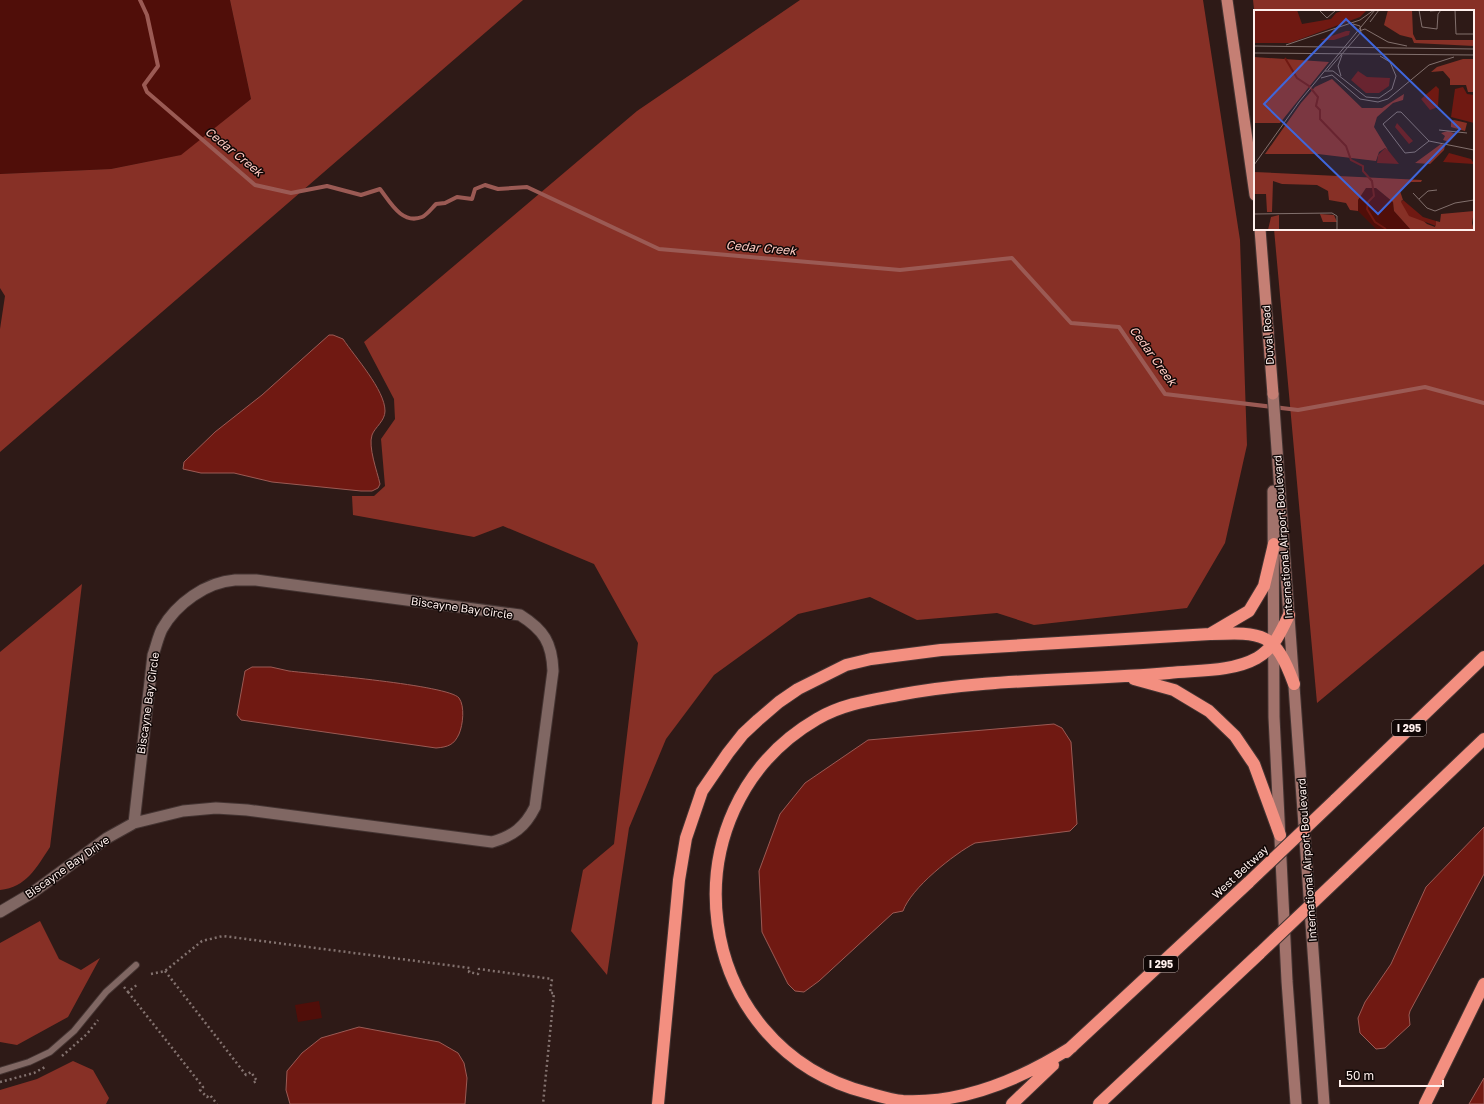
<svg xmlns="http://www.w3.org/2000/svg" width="1484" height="1104" font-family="'Golos Text',sans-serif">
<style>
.green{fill:#500e09}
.forest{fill:#873026}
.water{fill:#701912;stroke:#9b5a54}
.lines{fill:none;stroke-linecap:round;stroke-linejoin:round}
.stream{stroke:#9b5a54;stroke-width:4}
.service-casing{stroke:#443432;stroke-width:8}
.minor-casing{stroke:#443432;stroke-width:13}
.secondary-casing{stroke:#443432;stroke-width:13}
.primary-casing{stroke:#443432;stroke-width:13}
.motorway-casing{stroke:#443432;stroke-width:14}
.path{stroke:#83726f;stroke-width:2.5;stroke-dasharray:2 3;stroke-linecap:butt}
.service{stroke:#806763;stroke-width:6}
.minor{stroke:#806763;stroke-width:11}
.secondary{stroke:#a2736c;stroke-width:11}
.primary{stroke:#c57f74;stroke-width:11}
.motorway{stroke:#f38f80;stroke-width:12}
.motorway-bridge-casing{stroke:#443432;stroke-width:14;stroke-linecap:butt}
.motorway-bridge{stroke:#f38f80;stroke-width:12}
.labels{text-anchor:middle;stroke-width:3;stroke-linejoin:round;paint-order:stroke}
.shield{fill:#100706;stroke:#b7aaa8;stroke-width:1}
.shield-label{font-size:10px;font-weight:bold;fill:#fff0ed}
.street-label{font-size:11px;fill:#fff0ed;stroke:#100706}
.water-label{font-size:12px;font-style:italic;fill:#fecac2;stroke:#100706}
.inset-river{fill:none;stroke:#701912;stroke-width:2}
.inset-road{fill:none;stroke:#82706d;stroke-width:1}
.view{fill:#3f66db;fill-opacity:0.15;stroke:#3f66db;stroke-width:2}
.inset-edge{fill:none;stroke:#fff0ed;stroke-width:2}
</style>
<rect width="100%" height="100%" fill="#2e1a17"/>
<path class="green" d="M0 0H230L251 99 182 155 111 169 0 174Z
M319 1001 322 1018 298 1022 295 1005Z"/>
<path class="forest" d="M230 0H523L0 452V329L5 296 0 288V174L111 169 181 155 251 99Z
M800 0H1203L1240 240 1247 445 1225 543 1187 608 1034 625 997 613 917 620 870 597 798 614 714 675 666 739 629 828 607 975 571 931 583 870 614 844 638 643 594 564 503 526 474 537 353 515 352 496H374L385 486 381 439 395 419 394 399 364 342 637 111Z
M1253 0H1484V564L1317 703 1274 229H1473V11H1255V18Z
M82 584 50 847C36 868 27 887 0 890V652Z
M40 921 59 959 81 970 100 958 68 1017 17 1045 0 1042V943Z
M73 1061 93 1070 109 1098 106 1104H0V1090L37 1079Z"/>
<path class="water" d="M329 335H333L343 339C355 357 385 390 385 411 385 421 375 427 372 435 368 447 377 471 380 484L378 488 372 491H361L272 482 234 473H201L183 469 184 462 215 432 262 395Z
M252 667H271L289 671C314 674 449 685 459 698 465 706 463 725 459 734 454 745 448 747 436 748L241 720 237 715 245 671Z
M1054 724 1062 728 1071 742 1077 824 1070 831 975 843C954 854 911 888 903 911L893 913 819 981 804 992 795 991 788 984 762 932 759 871 780 814 805 783 868 740Z
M1484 827V874L1410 1011 1409 1015 1410 1025 1385 1048 1376 1049 1360 1033 1358 1018 1365 1002 1391 964 1426 887Z
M359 1027 439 1042 458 1053 464 1063 467 1078 465 1104H290L286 1090 287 1071 302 1053 321 1038Z
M1484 1078V1104H1469Z"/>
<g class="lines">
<path class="stream" d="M140 0 147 15 158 66 144 85 147 92 255 185 291 193 327 186 361 195 380 189C390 202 402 225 422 217 427 215 432 208 436 204L445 203 457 197 472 199 475 189 485 185 498 189 527 187 659 249 900 270 1012 258 1071 323 1119 327 1165 394 1298 410 1425 387 1484 403"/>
<g class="service-casing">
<path id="service" d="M0 1071 29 1062 50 1052 74 1031 106 992 136 965"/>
</g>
<g class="minor-casing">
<path id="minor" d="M0 912 32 893 107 838 134 823 183 811 216 808 247 810 492 842C513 836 525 827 535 807L553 671C552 643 544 630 520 615L256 580C249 580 242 580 235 580 206 582 176 604 162 629 158 637 156 647 153 655L134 823"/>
</g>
<g class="secondary-casing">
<path id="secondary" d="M1273 394 1324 1104
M1273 491 1274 717 1287 981 1296 1104"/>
</g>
<g class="primary-casing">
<path id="primary" d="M1227 0 1255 195
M1260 229 1273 394"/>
</g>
<g class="motorway-casing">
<path id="motorway" d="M1211 634C1263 632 1275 632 1294 684
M1134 679 1174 690 1209 711 1235 736 1254 764 1280 835
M1335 800 1484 657
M1343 874 1484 739
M1072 1047C1023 1078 964 1104 903 1101 892 1100 879 1096 868 1093 691 1048 661 810 817 719 842 704 871 700 898 695 988 678 1078 681 1169 673 1197 670 1232 672 1257 658 1275 647 1280 633 1289 615
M1066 1052 1249 882
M658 1104 679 880 686 838 702 791 728 753 743 734 758 720 779 702 798 689 846 665 871 659 941 650 1210 634 1249 611 1264 586 1274 544
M1012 1104 1053 1065
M1099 1104 1260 953
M1425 1104 1484 984"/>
</g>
<path class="path" d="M165 971 246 1075 251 1072 257 1081 252 1083
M151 974 165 971 202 941 223 936 470 968 469 972 478 974 479 969 552 979 550 993H554L543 1104
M124 987 128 992 138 984
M128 992 203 1087 200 1090 207 1097 210 1095 217 1104
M62 1056 87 1034 98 1020
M0 1082 34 1073 45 1067"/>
<use href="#service" class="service"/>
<use href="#minor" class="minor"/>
<use href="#secondary" class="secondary"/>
<use href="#primary" class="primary"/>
<use href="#motorway" class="motorway"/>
<g class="motorway-bridge-casing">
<path id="motorway-bridge" d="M1249 882 1335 800
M1260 953 1343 874"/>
</g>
<use href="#motorway-bridge" class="motorway-bridge"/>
</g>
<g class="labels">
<g class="shield">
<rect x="1392" y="720" width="34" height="16" rx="3"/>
<rect x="1144" y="956" width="34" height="16" rx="3"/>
</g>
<g class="shield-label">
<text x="1409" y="732">I 295</text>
<text x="1161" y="968">I 295</text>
</g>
<g class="street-label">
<text transform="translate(1268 335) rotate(-94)" y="4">Duval Road</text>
<text transform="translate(1283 537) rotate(-94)" y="4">International Airport Boulevard</text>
<text transform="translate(462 608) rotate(8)" y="4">Biscayne Bay Circle</text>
<text transform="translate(148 703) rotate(-82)" y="4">Biscayne Bay Circle</text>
<text transform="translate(1307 860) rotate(-94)" y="4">International Airport Boulevard</text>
<text transform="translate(67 867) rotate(-35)" y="4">Biscayne Bay Drive</text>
<text transform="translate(1240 872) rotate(-43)" y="4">West Beltway</text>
</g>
<g class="water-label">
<text transform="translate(234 152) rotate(39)" y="4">Cedar Creek</text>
<text transform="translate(761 248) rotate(5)" y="4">Cedar Creek</text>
<text transform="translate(1153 356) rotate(54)" y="4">Cedar Creek</text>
</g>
</g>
<g transform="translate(1254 10)">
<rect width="220" height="220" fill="#2e1a17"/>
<path d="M112 178H122L139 192 140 201 157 220H123L104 201V190Z" fill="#500e09"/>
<path d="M134 0H158L159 24 162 30H220V36L160 33 158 28 146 25 130 15ZM0 47 75 52 26 113H0ZM209 49H220V82H214L212 75H196V69L189 61 177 62 183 57ZM78 69 108 98H128L150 84 149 90 139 93 123 107 120 117 134 140 131 138 125 142 122 151 64 144H11L47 93 61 77ZM200 110 213 113 211 121 197 117V111ZM194 121 202 124 195 132 189 130 191 126 187 123ZM187 134 191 136 190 140 176 154 161 153ZM0 162 168 170 167 172H157L146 181 149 190 147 191 173 214 181 217 182 211 186 212 187 204 220 201 218 213 220 220H157L140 201 139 192 122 178H112L104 190V201L96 200 92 193 75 190 74 181 63 175 28 174 19 171 18 202H13L12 184H0ZM66 204 80 205 83 212H69ZM25 205V220H14L17 207Z" fill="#873026"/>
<path d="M0 0H43L48 14 77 9 82 3 90 0H113L106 7 36 33H0ZM92 21H96L95 25 80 30H66ZM104 61 113 67 136 68 135 76 125 83H112L97 70ZM182 76 185 79 184 97 176 100 167 89ZM209 77 213 84 220 85V113L197 107 201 79ZM143 113 159 131 155 134 141 117ZM131 138 133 139 145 154 123 153 124 145ZM195 143 217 149 220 154 189 152ZM149 190 169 207 182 211V216L155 206 147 192Z" fill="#701912"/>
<path class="inset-river" d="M31 48 43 68 55 76 64 87 62 96 66 100V109L92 136 97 150 109 156V161L118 171 120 186 114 192 113 199 121 212 132 219"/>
<path class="inset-road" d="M65 0 73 8 82 0M165 0 168 17 183 19 184 4 187 0M201 0 202 24H220M176 1 192 0M116 12 125 0M99 14 106 16 107 23M105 21 111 19 134 32 153 36M32 35 106 10 120 0M0 36 220 39M0 43 220 45M74 60 107 22M71 61H79L112 87 125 88 138 79 142 66 136 52 126 46M87 66 84 56 88 45M67 68 78 65 106 89 124 92 134 89 175 55 200 47M185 120 213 123M175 131 161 142 151 143 129 114 143 102H147L175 131 220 140M0 155 45 92 121 0M159 183 173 198 181 201 201 193 220 190M165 189 174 181 183 180M0 204 78 203 83 206V220"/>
<path class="view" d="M92 9 206 119 124 204 10 94Z"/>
<rect width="220" height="220" class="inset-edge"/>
</g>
<path d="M1340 1080v6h103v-6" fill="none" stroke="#fff0ed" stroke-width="2"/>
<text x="1346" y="1080" font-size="12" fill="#fff0ed" stroke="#100706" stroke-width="3" paint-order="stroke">50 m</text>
</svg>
